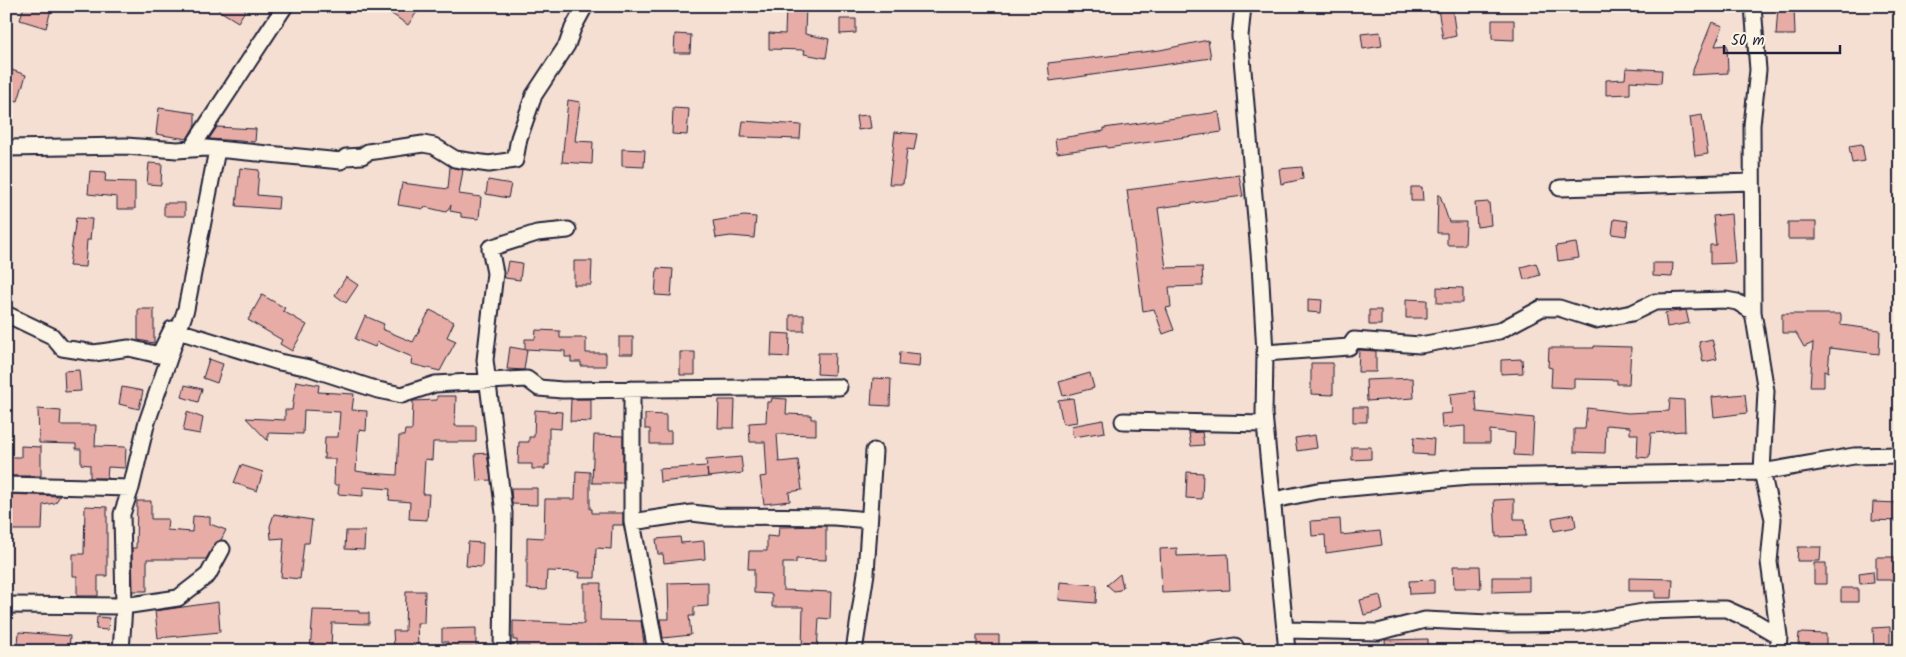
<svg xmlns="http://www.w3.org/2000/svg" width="1906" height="657" font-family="Kalam,sans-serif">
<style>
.building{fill:#e6aca5;stroke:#22223b}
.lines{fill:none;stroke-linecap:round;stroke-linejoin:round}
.minor-casing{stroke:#22223b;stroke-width:19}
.minor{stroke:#fcf5e5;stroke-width:15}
</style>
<rect width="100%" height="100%" fill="#f5dfd2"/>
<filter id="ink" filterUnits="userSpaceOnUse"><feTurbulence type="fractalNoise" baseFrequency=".02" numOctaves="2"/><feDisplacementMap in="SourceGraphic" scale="10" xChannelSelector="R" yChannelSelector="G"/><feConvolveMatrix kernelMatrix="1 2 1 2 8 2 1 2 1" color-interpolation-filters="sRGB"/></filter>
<g filter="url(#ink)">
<path class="building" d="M24 6H52L46 28 20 20Z
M212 6H248L238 22Z
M380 6H421L408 25Z
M786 6H806L805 34 829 39 826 58 804 54 805 50 769 49V33L785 34Z
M1778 6H1794L1795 35H1776Z
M1452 7 1456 36 1443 39 1438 9Z
M840 19H856V33L840 34Z
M1492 20H1514V40L1492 39Z
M1712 22 1723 26 1715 46 1727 45 1728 73 1691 75Z
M1380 32 1382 46 1363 49 1361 34Z
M675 34 691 35 690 53H674Z
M1208 40 1211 58 1050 81 1048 63 1160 50Z
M6 68 26 75 18 101 6 98Z
M1626 68 1662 70 1661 83 1630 81V94L1606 95V80L1625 79Z
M568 100 580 102 575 141 593 142 592 164 562 162Z
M159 108 195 113V125L187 139 156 134Z
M673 108 689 109 687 135 672 134Z
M1219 112 1222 132 1107 148V146L1057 153 1055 139 1104 131V128Z
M869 115 871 128 858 130 856 116Z
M1702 115 1708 154 1695 156 1690 117Z
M743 121 801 125 800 139 741 137Z
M217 127 256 129 255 142 209 139Z
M895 132 917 134 914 150 907 149 903 184H889Z
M1862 144 1865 161 1852 163 1849 146Z
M622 149 645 150 644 167 622 166Z
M149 163 162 164 161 185 147 184Z
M450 167 463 170 459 194 481 197 479 219 461 217V213L450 211 451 205 446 212 425 207 424 209 398 205 402 183 448 189Z
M1302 167 1303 179 1281 184 1279 169Z
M240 168 259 170 257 195 279 197 278 209 236 206Z
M90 171 106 172 105 181 135 182V209H117V197L88 194Z
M1239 175 1243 196 1158 208 1166 268 1202 267 1203 286 1169 287 1171 307 1166 308 1174 330 1163 334 1154 309 1143 311 1127 190Z
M488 180 511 184 508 198 486 194Z
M1411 187H1422L1423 201H1411Z
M1438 195H1440L1449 222H1466L1465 245H1447V233H1437Z
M1489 202 1491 225 1477 227 1475 203Z
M164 203H185V216H164Z
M1731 214 1735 263 1710 264V245H1716L1713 216Z
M744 216 756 217 754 238 731 236 716 238 713 221Z
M76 218 92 219 90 240H87L85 267 69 266Z
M1614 219 1628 221 1626 236 1612 234Z
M1788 222H1816V239H1788Z
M1576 243 1579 258 1558 261 1556 246Z
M508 261 522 263 520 280 505 278Z
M574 261H592L591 285H574Z
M1536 263 1540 275 1524 280 1521 267Z
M1653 263H1673L1672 277 1653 276Z
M657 268 673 269 671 296 655 295Z
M346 277 358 285 346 303 335 295Z
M1437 287 1463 288V303H1437Z
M262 295 285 308 283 311 307 325 292 351 280 344 282 340 248 320Z
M1308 299 1322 300 1321 313 1308 312Z
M1406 299 1427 300V318H1406Z
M138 309H154V343L138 340Z
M430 310 454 322 447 337 456 341 440 371 411 364 412 357 377 342 375 347 355 339 365 316 384 324 382 329 413 342Z
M1369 310H1381V325H1369Z
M1686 310 1689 323 1667 327 1665 313Z
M1782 314H1841V325L1880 330 1879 354 1830 348 1828 372 1824 371V387H1810L1813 343 1804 347 1796 333H1782Z
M790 315H804V331H790Z
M536 330 560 331V338H586V353H606V366H581V362H571V357H565V351L525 349V339H535Z
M772 333 790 334 789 357 771 356Z
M619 337H633V354H619Z
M1712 339 1717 359 1703 362 1699 342Z
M1594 346 1631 347 1629 384H1617V380L1574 379V388L1551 387 1552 368 1548 367 1549 348H1594Z
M510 347 527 350 524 370 507 369Z
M1359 350 1376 351V372H1358Z
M680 352H695V375H680Z
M900 352 920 354 919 367 899 365Z
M818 353H835L834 375 817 374Z
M209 359 223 364 217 383 203 378Z
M1522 359 1523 373 1501 374V360Z
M1311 363H1333V395L1311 394Z
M79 370 81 391 65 392 64 371Z
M1090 373 1094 388 1063 396 1059 382Z
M873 378 891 379 890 406 871 405Z
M1413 378 1414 398 1367 401 1366 380Z
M296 381 319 385 318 392 354 394 352 410 367 411 366 431 359 430 356 471 369 473 397 475 399 436H404L405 430H412L413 401 437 400V396H456L455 426H476V442H433L432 460 425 459 423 494H429L427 520 409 519 410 502 389 500 390 489 363 487V496L338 494 339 485H334L335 459H324L325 437H338L340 412 304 410 303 434 268 433V441L246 418 285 420V410H292Z
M185 385 202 389 198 402 182 397Z
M122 387 143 391 139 409 119 404Z
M1475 391 1477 412 1534 418 1532 456 1514 455 1515 433 1490 430V443H1465V426L1442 428 1441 414 1452 413 1450 394Z
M1745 394 1747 413 1714 417 1712 397Z
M772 398 787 399 786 414 811 415V419H816V435L777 434 779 462 798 460 802 490 789 492 790 501 764 504 760 477 767 476 765 442H750L749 423 766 422 767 402H771Z
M1073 398 1077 422 1063 424 1058 400Z
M571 399H591V422L570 421Z
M1670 399 1684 400 1685 431 1651 433 1649 458 1637 457 1638 434H1630V427L1606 425 1605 453 1574 452V429H1585L1587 408 1628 413 1669 411Z
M719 400H735L734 428H718Z
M1353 407H1367V422H1353Z
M38 409 61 411 60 425H96L95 446 126 447 125 468 108 467 107 478H90V465L81 464V449H76V444L39 443Z
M535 410 562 412 561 429 549 428V465H545V469H532V464H518L519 442H529V437H534Z
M187 412 203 418 200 434 183 431Z
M645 414 666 415V431H671V444H650V429H645Z
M1103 420 1105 432 1073 437 1071 426Z
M1202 432 1204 445 1191 446 1189 433Z
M594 435 623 436V483H592Z
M1315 435 1317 448 1297 451 1295 438Z
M1414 437 1434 439 1433 455 1413 454Z
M21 446 41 447V476H6V457H21Z
M1352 447H1371V459L1352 460Z
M487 453 491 480 477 481 475 454Z
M741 457 743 473 708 477 707 469 708 477 660 482 659 469 707 466 706 460Z
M241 465 263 472 257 491 234 483Z
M576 471 590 472V509H592V513H623V525H612L611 549 596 548 595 578H579L580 572 547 571 546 590 527 589V537L544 538 545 499H575Z
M1187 472 1203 473 1202 499 1186 498Z
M511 488H537V505L512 504Z
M6 494 60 496 55 503 43 505 42 530H6Z
M1514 499V519H1525L1526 536 1496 537 1494 500Z
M137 501H151V519H168L167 530 192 532 193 516 210 517V524L226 530 221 540 214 545 206 559H147V591H133L132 548H136Z
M1873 502 1900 503 1899 521 1872 520Z
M85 506 107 507V576H98V596H77V576H73V554H84Z
M274 514 312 520 309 543H304L300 579 281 577 284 538 271 539 270 526Z
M1574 514 1576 527 1554 531 1552 518Z
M1340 519 1341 535 1380 531 1382 545 1326 553 1325 535 1312 536 1311 521Z
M826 526V560L796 559V563H783V590L831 592 830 619 819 618 817 651H802L803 607H772V594L754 593V569H748L749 551H767V536L778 537 779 527Z
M346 531H365L364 550 345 549Z
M680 537 681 543 704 541 705 559 664 563 663 554H658L656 539Z
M468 542 483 543 482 567 466 566Z
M1798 547H1821L1820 561H1797Z
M1177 548V556L1228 554 1230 590 1162 593 1160 549Z
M1876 557H1895L1894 580H1876Z
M1814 563H1826V584H1814Z
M1453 566H1480L1481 588H1454Z
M1873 571 1874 583 1860 584 1859 573Z
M1120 574 1123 587 1120 590 1114 591 1107 585Z
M1492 577H1529V591L1492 592Z
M1629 578 1673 579 1672 598H1655V591H1629Z
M1434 580V593L1410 594 1409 581Z
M708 582V606L694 607V616H689L691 635 663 638 660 619H669L668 583Z
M1060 582 1097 585 1096 603 1059 600Z
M584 583H601L600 620 641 621 645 651H633V644L599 645V651H529V646H517V640H513V621L584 624Z
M1841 588H1858V602H1841Z
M406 591H425L424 623H417L418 646 394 647 393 631H405Z
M1380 595 1383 610 1364 615 1360 600Z
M218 602 220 632 158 638 155 611Z
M313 610 359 611V613H369V624L332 623 331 651H310Z
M97 617 109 618 108 630 96 629Z
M1890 627V649L1874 650 1873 628Z
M476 628V647H448V642H442V629Z
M19 632 70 636 69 651 18 644Z
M1799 633 1826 634V646L1798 645Z
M977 635H999V651H977Z
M1428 639V651H1386L1385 640Z"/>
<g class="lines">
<g class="minor-casing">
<path id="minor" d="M1243 6 1240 36 1260 264 1265 353 1264 414 1287 651
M1753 6 1758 70 1752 125 1753 312 1766 391 1762 472 1773 519 1769 562 1779 636 1778 651
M6 148 126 146 177 150 206 148 341 161 346 157 362 156 368 152 423 144 434 146 455 159 489 164 515 160 519 138 534 95 567 45 573 28 585 6
M191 149 285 6
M1560 188 1752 182
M6 314 52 336 62 348 94 353 129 348 159 355 172 329 279 362 310 368 378 390 402 395 435 384 527 379 539 388 562 390 839 387
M1265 353 1349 347 1354 340 1420 345 1499 331 1542 308H1559L1596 320 1632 313 1655 302 1726 300 1737 302 1753 312
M632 389V522L656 651
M1123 421 1265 424
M6 485 131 488
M1274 500 1317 491 1469 477 1762 472 1854 456 1900 455
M632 522 692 513 717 516 834 517 869 520
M6 605 124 606 178 598 208 575 222 549
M1286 630 1378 632 1425 620 1510 624 1580 623 1649 611 1707 609H1726L1755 622 1779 636
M121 651 124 606 122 514 131 488 146 425 186 309 217 150
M502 651 504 513 485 360 495 273 490 248 537 233 568 230
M854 651 866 573 874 451
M1207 651 1235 646"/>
</g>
<use href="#minor" class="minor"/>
</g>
</g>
<rect width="1906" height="657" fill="none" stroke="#fcf5e5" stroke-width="25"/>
<rect x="12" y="12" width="1881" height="632" fill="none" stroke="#22223b" stroke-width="2" filter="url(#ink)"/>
<path d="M1724 45v8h116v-8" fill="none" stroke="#22223b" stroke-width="2.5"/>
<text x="1731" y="45" font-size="15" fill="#22223b" stroke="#fcf5e5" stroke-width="4" paint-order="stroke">50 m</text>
</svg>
